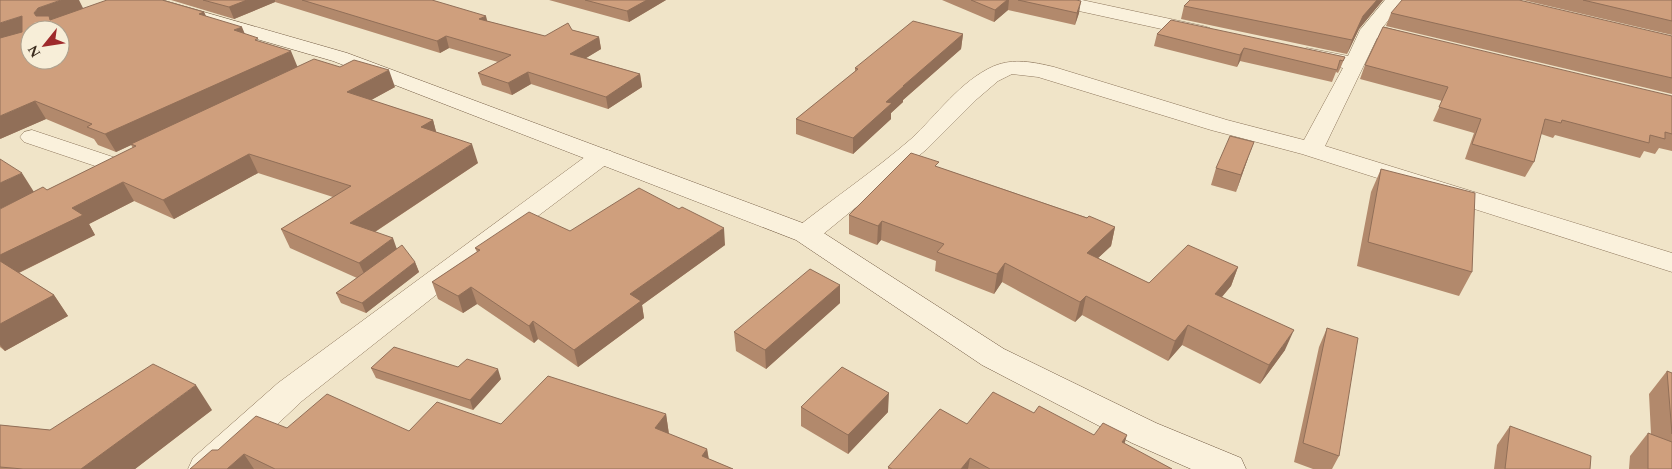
<svg xmlns="http://www.w3.org/2000/svg" width="1672" height="469" font-family="Spectral,serif">
<style>
.lines{fill:none;stroke-linecap:round;stroke-linejoin:round}
.street-casing{stroke:#8d765c;stroke-width:1}
.secondary-casing{stroke:#6f573f;stroke-width:1}
.street{fill:#faf1dc;fill-rule:evenodd}
.secondary{fill:#faf1dc;fill-rule:evenodd}
.wall{fill:#b2896c}
.shaded-wall{fill:#916f58}
.building{fill:#cf9f7d;stroke:#916f58;fill-rule:evenodd}
</style>
<rect width="100%" height="100%" fill="#f0e4c8"/>
<g class="lines">
<g class="street-casing">
<path id="street" d="M1047 0H1082L1203 26 1210 28 1213 32 1210 36 1203 38 1056 6 1049 4Z
M1385 0H1404L1383 27 1425 38 1428 42 1425 46 1418 48 1377 38 1325 146 1672 253V272L1302 154 1211 130 1038 77 1012 74 998 81 977 99 927 149 816 240 806 242 796 240 792 234 796 228C834 198 874 171 911 139 937 115 960 81 994 66 1014 58 1033 62 1054 67L1227 120 1304 140 1343 68 1300 58 1297 54 1300 50 1307 48 1348 56 1360 30Z
M32 130 122 160 125 165 122 170 113 172 24 142 20 137 24 132Z
M602 149 611 151 614 156 611 161 498 246 302 401 230 469H188L193 458 278 383 593 151Z"/>
</g>
<g class="secondary-casing">
<path id="secondary" d="M133 0H162L347 53 816 228 1004 349 1156 423 1241 458 1246 469H1191L1132 443 982 365 796 240 333 61 135 4Z"/>
</g>
<use href="#street" class="street"/>
<use href="#secondary" class="secondary"/>
</g>
<path class="wall" d="M171 0H432L487 21 545 36 572 30 599 37 601 49 586 58 640 74 642 87 608 109 531 84 512 95 482 85 478 73 498 62 449 48 440 53 275 2 234 19Z
M549 0H666L629 22Z
M942 0H1076L1079 13 1075 25 1008 10 994 22Z
M1190 0H1383L1359 29 1347 54 1181 19 1184 6Z
M1523 0H1672V35Z
M83 8 204 12 206 16 260 42 297 67 395 87 371 100 433 120 436 132 478 163 375 232 415 262 419 272 366 313 341 303 336 293 357 278 290 248 281 229 333 197 258 173 174 219 134 201 89 224 95 235 19 273 54 295 68 316 5 351 0 347V209L34 192 47 190 133 148 131 145 116 152 98 145 94 139 46 119 0 139Z
M1391 13 1672 36V94L1386 26Z
M963 34 961 49 903 100V102L891 113V119L853 154 796 134V119L855 72V68Z
M1157 34 1345 57 1340 69 1338 73 1336 72 1332 82 1240 61 1237 67 1154 46Z
M1365 65 1672 96V151L1659 148 1655 154 1644 151 1640 158 1555 135 1553 138 1541 134 1534 162 1525 177 1465 159 1474 133 1433 121 1442 101 1360 79Z
M1248 158 1236 192 1211 185 1216 168Z
M938 167 1115 227 1111 246 1098 258 1149 283 1238 267 1231 286 1222 297 1285 350 1260 384 1182 345 1168 361 1082 315 1075 322 1002 282 994 294 935 271 936 261 881 240 877 245 849 234V215Z
M1381 169 1472 272 1459 296 1357 266 1371 192Z
M570 231 725 245 642 305 644 318 578 367 538 339 534 343 477 304 463 313 438 299 432 282 477 252 475 248Z
M840 285V303L766 369 736 351 734 332Z
M1327 328 1339 456 1332 469H1313L1294 462 1319 347Z
M458 367 501 379 473 410 376 378 371 368Z
M1667 371 1672 373V469H1629L1630 456 1648 433 1651 434 1649 394Z
M801 407 888 412 848 454 801 426Z
M212 410 135 469H0V425L50 430Z
M1034 413 1094 435 1124 444 1172 469H888V467L967 424Z
M666 414 669 434 707 449 709 459 733 469H190L218 450 287 428 409 431Z
M1510 426 1590 469H1494L1497 445Z"/>
<path class="shaded-wall" d="M61 0H79L84 10 44 29 34 13 38 8Z
M247 0H275V2L234 19 229 7Z
M647 0H666L629 22 627 11Z
M1007 0H1009L1008 10 994 22 995 10Z
M1377 0H1383L1359 29 1347 54 1352 40 1363 16Z
M1081 1 1079 13 1075 25 1077 13Z
M204 12 211 28 199 14Z
M22 16 30 31 0 42V23Z
M486 16 489 28 479 19Z
M242 27 249 44 234 30Z
M963 34 961 49 903 100V102L891 113V119L853 154V138L886 102 903 86Z
M446 36 449 48 440 53 437 41Z
M599 37 601 49 573 66 570 54Z
M1244 48 1240 61 1237 67 1240 55Z
M291 51 298 68 116 152 105 134Z
M389 70 395 87 353 110 347 92Z
M528 72 531 84 512 95 508 83Z
M640 74 642 87 608 109 606 97Z
M35 101 46 119 0 139V116Z
M433 120 438 139 421 127Z
M1254 142 1248 158 1236 192 1241 175Z
M472 144 478 163 358 243 350 223Z
M249 154 258 173 174 219 163 200Z
M22 173 34 192 0 209V183Z
M123 182 134 201 89 224 95 235 10 277 0 264V255L72 208Z
M882 221 881 240 877 245 878 226Z
M1115 227 1111 246 1083 272 1087 253Z
M724 228 725 245 642 305 644 318 578 367 574 350 630 294Z
M393 238 400 258 368 282 359 263Z
M415 262 419 272 366 313 362 303Z
M1005 263 1002 282 994 294 997 274Z
M1238 267 1231 286 1208 313 1215 294Z
M840 285V303L766 369 765 350Z
M471 287 477 304 463 313 458 296Z
M54 295 68 316 5 351 0 345V324Z
M1086 296 1082 315 1075 322 1080 302Z
M533 321 538 339 534 343 529 326Z
M1188 325 1182 345 1168 361 1175 341Z
M1294 330 1285 350 1260 384 1269 365Z
M498 369 501 379 473 410 470 400Z
M196 385 212 410 135 469H81Z
M889 393 888 412 848 454V435Z
M666 414 669 435 655 428Z
M1127 435 1123 449 1122 442Z
M707 449 710 469 702 456Z
M244 454 254 469H227Z
M970 458 968 469H961Z"/>
<path class="building" d="M0 0H61L38 8 34 13 36 16H49L50 20 107 0H162L204 12 199 14 242 27 234 30 258 38 255 40 291 51 105 134 87 127 92 124 35 101 0 116V38L22 32V16L0 23ZM30 30H60V60H30Z
M203 0H247L229 7Z
M302 0H432L486 16 479 19 545 36 568 23 572 30 599 37 570 54 640 74 606 97 528 72 508 83 478 73 511 55 446 36 437 41Z
M585 0H647L627 11Z
M971 0H1007L995 10Z
M1018 0H1076L1081 1 1077 13Z
M1190 0H1377L1363 16 1352 40 1184 6Z
M1402 0H1519L1672 36V78L1391 13Z
M1583 0H1672V21Z
M1171 20 1345 57 1343 61 1340 60 1337 70 1244 48 1240 55 1157 34Z
M913 21 963 34 903 86H904L886 102 892 103 853 138 796 119 858 69 855 68Z
M1383 27 1672 96V134L1665 132V139L1650 135 1649 143 1562 120 1561 123 1545 119 1534 162 1472 144 1481 119 1439 107 1448 87 1365 65Z
M314 59 340 67 354 60 389 70 347 92 433 120 421 127 472 144 350 223 393 238 359 263 281 229 351 186 249 154 163 200 123 182 72 208 83 215 0 255V209L43 187 47 190 136 146 131 144Z
M1230 136 1254 142 1241 175 1216 168Z
M911 153 939 162 935 166 1087 218 1089 216 1115 227 1087 253 1149 283 1188 245 1238 267 1215 294 1294 330 1269 365 1188 325 1175 341 1086 296 1080 302 1005 263 997 274 937 252 944 244 882 221 878 226 849 215Z
M0 159 22 173 0 183Z
M1381 169 1475 193 1472 272 1368 242Z
M639 188 679 209 682 207 724 228 630 294 641 301 574 350 533 321 529 326 471 287 458 296 432 282 480 250 475 248 529 212 570 231Z
M402 245 415 262 362 303 336 293Z
M0 261 54 295 0 324Z
M810 269 840 285 765 350 734 332Z
M1327 328 1358 338 1339 456 1303 443Z
M394 347 458 367 467 359 498 369 470 400 371 368Z
M153 364 196 385 81 469H23L0 467V425L50 430Z
M842 367 889 393 848 435 801 407Z
M1667 371 1672 373V434Z
M548 376 666 414 655 428 707 449 702 456 733 469H275L244 454 227 469H190L212 450H218L256 416 287 428 327 394 409 431 437 402 501 424Z
M993 392 1034 413 1039 406 1094 435 1103 423 1127 435 1122 442 1172 469H990L970 458 961 469H892L888 467 940 409 967 424Z
M1510 426 1591 456 1590 469H1505Z
M1648 433 1672 442V469H1648Z"/>
<g transform="translate(45 45) rotate(240)"><circle r="24" fill="#f7eed8" stroke="#ada18e"/>
<path d="M0-4L9 19L0 12L-9 19Z" fill="#9e2a2b"/>
<text y="-8" font-size="14" font-weight="bold" text-anchor="middle" fill="#3d2e20">N</text>
</g>
</svg>
